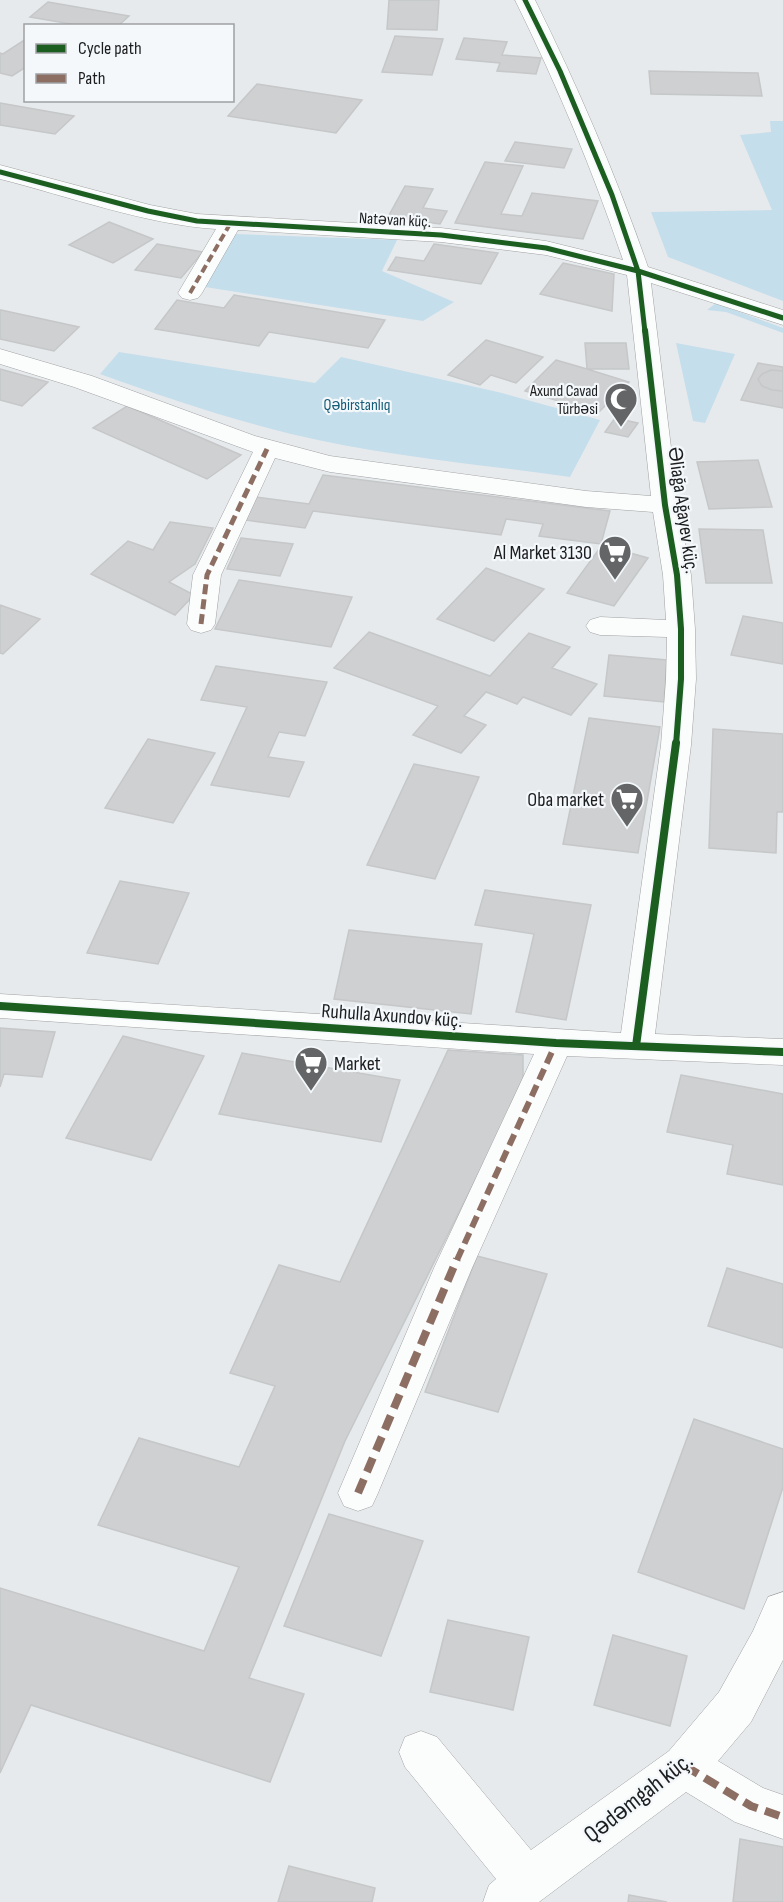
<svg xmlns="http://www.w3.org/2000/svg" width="783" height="1902" font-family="'Sofia Sans Condensed',sans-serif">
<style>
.green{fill:#c5deeb}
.building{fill:#ced0d1;stroke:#c5c7c8;stroke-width:1.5}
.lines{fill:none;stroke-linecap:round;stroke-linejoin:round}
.minor-casing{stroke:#a0a2a3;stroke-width:1}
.minor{fill:#fbfcfc;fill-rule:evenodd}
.quiet-far3{stroke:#8d6e63;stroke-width:4;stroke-dasharray:8 4;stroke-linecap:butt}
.quiet-far2{stroke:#8d6e63;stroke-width:5;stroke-dasharray:10 5;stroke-linecap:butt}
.quiet-far1{stroke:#8d6e63;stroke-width:6;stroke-dasharray:12 6;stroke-linecap:butt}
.quiet{stroke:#8d6e63;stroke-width:8;stroke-dasharray:15 8;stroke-linecap:butt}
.cycleway-far2-casing{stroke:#f4f8fb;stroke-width:8}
.cycleway-far1-casing{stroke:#f4f8fb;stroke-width:9}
.cycleway-casing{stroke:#f4f8fb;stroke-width:11}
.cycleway-far2{stroke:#1b5e20;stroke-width:5}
.cycleway-far1{stroke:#1b5e20;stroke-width:6}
.cycleway{stroke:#1b5e20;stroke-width:8}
.labels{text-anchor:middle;stroke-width:4.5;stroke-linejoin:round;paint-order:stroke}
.far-street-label{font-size:16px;fill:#1c1d1e;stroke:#f4f8fb}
.far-poi-label{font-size:16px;fill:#1c1d1e;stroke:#f4f8fb;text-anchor:end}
.far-park-label{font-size:16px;fill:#155c78;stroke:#f4f8fb}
.street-label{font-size:20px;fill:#1c1d1e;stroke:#f4f8fb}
.poi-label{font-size:20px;fill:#1c1d1e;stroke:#f4f8fb;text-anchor:end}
.near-street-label{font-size:24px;fill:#1c1d1e;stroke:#f4f8fb}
</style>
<rect width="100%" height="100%" fill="#e7eaec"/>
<path class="green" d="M770 121H783V301L668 257 651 212 772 210 740 135 771 132Z
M235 234 397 240 382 271 454 302 423 321 205 287Z
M716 303 783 328V333L726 312 707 310Z
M676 343 735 354 705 423 693 421Z
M119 352 315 383 341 357 498 392 600 420 570 477C478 464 382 456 291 434 226 418 163 397 100 374Z"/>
<path class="building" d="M389 0H439L437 30 387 29Z
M48 2 129 16 118 26H70L71 24 30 17Z
M395 36 443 39 432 75 382 72Z
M464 38 507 42 502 55 541 58 536 74 497 71 500 63 456 59Z
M26 39V67L12 76 0 73V53L3 54Z
M649 71 758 73 762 96 651 94Z
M257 84 362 100 336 133 228 116Z
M0 103 74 116 55 134 0 125Z
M515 142 572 149 564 168 505 161Z
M485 162 523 166 501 214 522 216 532 193 598 201 583 239 455 223Z
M405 186 433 189 423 208 447 211 440 224 388 217Z
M109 222 153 239 113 263 69 245Z
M157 244 203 252 181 278 135 270Z
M434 244 498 253 481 284 388 270 396 257 424 261Z
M563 263 614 274 612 311 540 294Z
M234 295 385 320 368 348 269 332 259 346 155 329 177 300 224 308Z
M0 310H1L79 327 54 351 0 339Z
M486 340 543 357 516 383 491 375 480 385 448 375Z
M585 343H626L629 369H587Z
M556 360 587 369 629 382 598 413 525 391Z
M758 363 783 367V408L741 400Z
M0 369 48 382 22 406 0 400Z
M771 370 783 371V391L772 390 762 386 758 379 762 374Z
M127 406 241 455 207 479 93 428Z
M615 418 638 423 628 437 605 432Z
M758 460 772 507 709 509 697 462Z
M323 475 610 511 601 544 539 536 543 524 506 519 501 535 313 511 305 528 245 520 256 497 309 504Z
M170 522 213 528 195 564 169 582 194 595 175 615 91 574 128 541 153 550Z
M699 529 763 530 772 583H706Z
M241 538 293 544 280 576 227 569Z
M602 545 648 558 614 606 567 593Z
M486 568 544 589 494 641 437 619Z
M239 580 352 597 331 647 215 629Z
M0 605 40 619 3 654 0 653Z
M743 616 783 623V664L731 655Z
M369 632 490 676 529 633 570 647 552 668 597 684 571 715 523 697 517 704 486 692 464 716 486 725 461 753 413 735 438 706 334 668Z
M609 655 667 660 664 702 604 696Z
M216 666 327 682 305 736 279 732 268 757 304 762 289 797 211 785 247 707 201 700Z
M589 718 660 727 638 853 563 844Z
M713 729 783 734V812H777L776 853 709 848Z
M148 739 215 753 173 823 105 808Z
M414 764 479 777 435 879 367 865Z
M120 881 189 893 158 964 87 953Z
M485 890 591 905 566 1020 516 1012 534 934 475 925Z
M349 930 482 944 471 1014 334 999Z
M0 1028 55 1032 42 1077 4 1074 0 1087Z
M123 1036 204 1056 151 1160 66 1138Z
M448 1050 523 1055V1084L345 1441 249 1678 304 1694 270 1782 31 1705 0 1773V1588L204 1651 239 1567 98 1525 139 1438 239 1467 275 1386 230 1373 279 1265 340 1282Z
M242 1053 400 1080 381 1142 219 1114Z
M681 1075 783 1094V1185L727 1174 733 1145 667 1132Z
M477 1256 547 1274 498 1412 425 1392Z
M727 1268 783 1284V1348L708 1326Z
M694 1419 783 1449V1487L744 1609 638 1572Z
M329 1514 423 1541 381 1656 284 1626Z
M448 1620 529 1637 513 1710 430 1692Z
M613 1635 687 1656 670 1726 594 1705Z
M740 1839 783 1847V1902H733Z
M289 1866 375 1888 372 1902H278Z
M629 1895 667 1902H628Z"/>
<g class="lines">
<g class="minor-casing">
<path id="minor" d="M515 0H535C578 87 616 175 648 267L783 310V325L651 283 678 505 691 575 695 629 696 679 691 745 655 1034 783 1039V1065L567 1056 472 1268 378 1493 372 1506 358 1511 344 1506 338 1493 434 1268 534 1054 0 1018V994L621 1033 661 745 666 679 667 637 600 635 590 632 586 626 590 620 600 617 666 620 663 575 653 512 586 507 330 472 275 458 221 575 215 624 211 630 201 633 191 630 187 624 193 575 253 452 74 387 0 364V349L92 376 255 436 330 456 586 491 651 496 627 275 546 255 441 242 238 230 202 293 198 298 190 300 182 298 178 293 216 229C148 225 67 196 0 179V165L150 205 197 214 441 228 546 241 623 260C593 171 557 85 515 0Z
M783 1592V1660L751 1722 718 1761 763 1788 783 1795V1839L735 1822 686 1792 539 1902H483L489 1885 496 1879 405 1767 399 1752 405 1737 421 1731 437 1737 531 1850 669 1751 719 1692 753 1631 768 1597Z"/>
</g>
<use href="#minor" class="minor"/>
<path class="quiet-far3" d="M190 293 230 224"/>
<path class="quiet-far2" d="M201 624 207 575 267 449"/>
<path class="quiet-far1" d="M457 1260 556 1043"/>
<path class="quiet" d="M358 1493 457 1259
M685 1766 751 1806 783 1817"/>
<g class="cycleway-far2-casing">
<path id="cycleway-far2" d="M525 0 560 71 612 195 638 271 645 332
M0 172 148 211 197 221 441 235 546 248 638 271 783 318"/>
</g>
<g class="cycleway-far1-casing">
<path id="cycleway-far1" d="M645 330 665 505 677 575 681 629V679L676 745"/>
</g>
<g class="cycleway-casing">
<path id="cycleway" d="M0 1006 556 1043 783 1052
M636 1046 676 743"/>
</g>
<use href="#cycleway-far2" class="cycleway-far2"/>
<use href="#cycleway-far1" class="cycleway-far1"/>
<use href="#cycleway" class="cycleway"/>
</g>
<defs>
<g id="mosque-pin" transform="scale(1.725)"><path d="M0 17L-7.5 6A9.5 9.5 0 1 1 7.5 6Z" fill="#636566" stroke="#f4f8fb"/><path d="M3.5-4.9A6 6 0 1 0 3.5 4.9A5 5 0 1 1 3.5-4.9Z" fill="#fff"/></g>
<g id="supermarket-pin" transform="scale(1.725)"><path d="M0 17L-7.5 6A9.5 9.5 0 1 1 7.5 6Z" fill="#636566" stroke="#f4f8fb"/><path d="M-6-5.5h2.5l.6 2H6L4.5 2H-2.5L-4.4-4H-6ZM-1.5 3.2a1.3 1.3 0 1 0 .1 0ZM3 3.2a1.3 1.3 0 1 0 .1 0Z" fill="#fff"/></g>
</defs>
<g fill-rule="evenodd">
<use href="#mosque-pin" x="621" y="399"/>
<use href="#supermarket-pin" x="615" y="552"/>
<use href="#supermarket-pin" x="627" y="799"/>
<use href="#supermarket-pin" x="311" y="1063"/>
</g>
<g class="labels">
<g class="far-street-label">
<text transform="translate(395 219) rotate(3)" y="6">Natəvan küç.</text>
</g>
<g class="far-poi-label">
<text x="598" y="396">Axund Cavad<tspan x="598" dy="18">Türbəsi</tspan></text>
</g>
<g class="far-park-label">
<text x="357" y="410">Qəbirstanlıq</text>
</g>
<g class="street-label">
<text transform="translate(684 510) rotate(82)" y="7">Əliağa Ağayev küç.</text>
<text transform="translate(392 1015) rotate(4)" y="7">Ruhulla Axundov küç.</text>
</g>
<g class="poi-label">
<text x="592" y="559">Al Market 3130</text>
<text x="604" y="806">Oba market</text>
<text x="334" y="1070" text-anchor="start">Market</text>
</g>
<g class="near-street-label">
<text transform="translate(638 1797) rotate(-38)" y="8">Qədəmgah küç.</text>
</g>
</g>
<rect x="24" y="24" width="210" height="78" fill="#f4f8fb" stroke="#9ea0a3" stroke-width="1.5"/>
<rect x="36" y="44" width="30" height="9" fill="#1b5e20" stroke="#9ea0a3" stroke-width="1.5"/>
<text x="78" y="54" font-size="18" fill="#1c1d1e">Cycle path</text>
<rect x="36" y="74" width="30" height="9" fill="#8d6e63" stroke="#9ea0a3" stroke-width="1.5"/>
<text x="78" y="84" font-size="18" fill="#1c1d1e">Path</text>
</svg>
